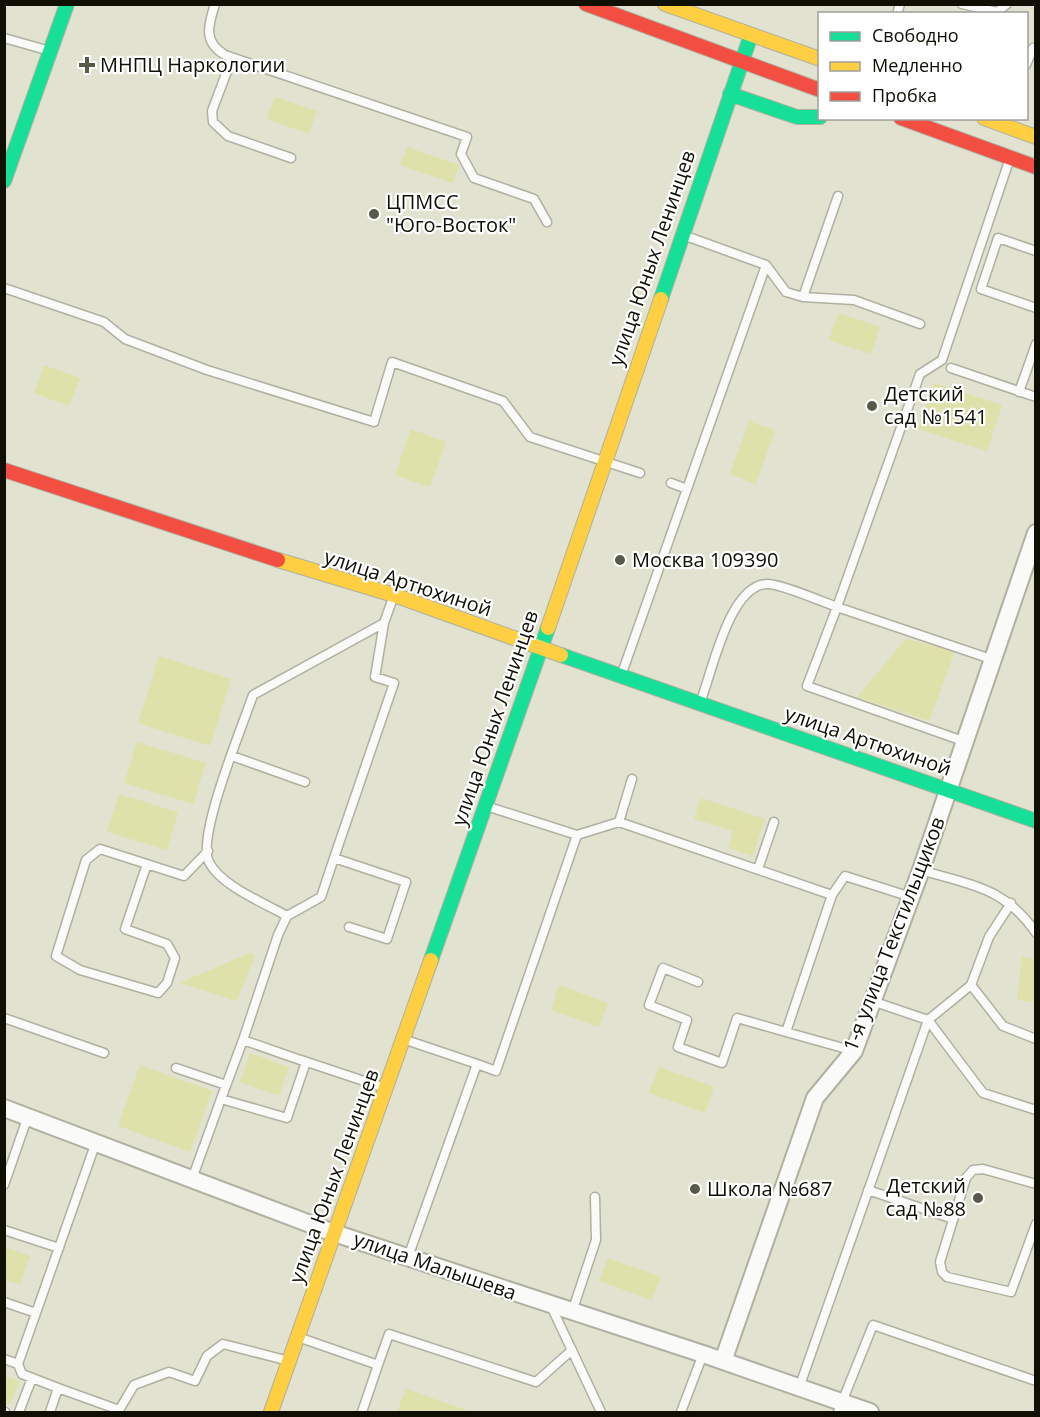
<svg xmlns="http://www.w3.org/2000/svg" width="1040" height="1417" font-family="'Open Sans',sans-serif">
<style>
.green{fill:#dfe1ab}
.lines{fill:none;stroke-linecap:round;stroke-linejoin:round}
.lane-casing{stroke:#b0b0a1;stroke-width:11}
.street-casing{stroke:#b0b0a1;stroke-width:20}
.fast-casing{stroke:#b0b0a1;stroke-width:16}
.slow-casing{stroke:#b0b0a1;stroke-width:16}
.jam-casing{stroke:#b0b0a1;stroke-width:16}
.lane{stroke:#fafbf8;stroke-width:8}
.street{stroke:#fafbf8;stroke-width:16}
.fast{stroke:#16e098;stroke-width:14}
.slow{stroke:#ffcf43;stroke-width:14}
.jam{stroke:#f24e42;stroke-width:14}
.poi-dot{fill:#58594b;stroke:#fff;stroke-width:2}
.labels{text-anchor:middle;stroke-width:4.5;stroke-linejoin:round;paint-order:stroke}
.poi-label{font-size:20px;fill:#0f0f04;stroke:#fff;text-anchor:start}
.street-label{font-size:20px;fill:#0f0f04;stroke:#fff}
</style>
<rect width="100%" height="100%" fill="#e1e2cf"/>
<path class="green" d="M275 97 317 111 309 134 267 119Z
M407 147 459 165 453 183 400 165Z
M838 313 880 327 871 354 829 340Z
M44 365 80 378 69 406 34 393Z
M934 383 1002 405 987 451 918 429Z
M749 421 775 430 756 484 730 474Z
M411 429 446 442 430 487 395 475Z
M906 639 955 651 929 721 857 697Z
M159 656 231 679 210 746 138 723Z
M137 742 206 763 193 804 124 783Z
M119 794 178 812 167 850 107 832Z
M701 798 765 819 753 856 728 848 733 831 694 819Z
M249 953 255 955 237 1001 180 983Z
M1022 957 1035 959V1002L1017 1000Z
M559 985 608 1003 599 1027 551 1010Z
M250 1053 289 1067 279 1096 240 1082Z
M140 1065 212 1091 190 1152 118 1126Z
M659 1067 714 1087 705 1113 649 1093Z
M5 1247 30 1256 20 1285 5 1280Z
M608 1258 661 1277 652 1300 599 1281Z
M5 1376 19 1381 10 1404 5 1402Z
M406 1389 472 1412H397Z"/>
<g class="lines">
<g class="lane-casing">
<path id="lane" d="M215 4C208 26 203 42 225 55L467 137 461 154 474 178 534 199 547 222
M962 4 997 12 1007 4
M897 14 900 4
M4 38 50 51
M232 58 212 111 213 122 228 136 291 158
M1026 65 1033 48
M683 235 766 265 786 292 803 297 854 300 920 324
M1036 251 998 238 981 289 1036 308
M4 288 104 322 125 339 207 370 374 422 392 362 503 401 530 437 640 473
M803 297 838 196
M951 368 1036 397
M1019 392 1036 344
M671 483 687 489
M621 676 766 265
M700 703C712 673 729 585 767 584 779 583 823 602 837 607L920 374 942 360 1009 161
M963 741 807 686 837 607 991 659
M232 756 305 782
M619 822 632 779
M577 835 619 822 832 895 845 876 911 897
M147 864 125 929 167 944 175 958 167 983 158 993 80 970 56 956 86 860 100 849 184 876 208 851
M758 869 774 822
M921 870C970 885 1005 887 1036 933
M832 895 786 1032 854 1051
M287 916 321 897 334 858
M349 927 387 939 406 882 334 858 394 683 375 677 384 623
M698 982 663 968 649 1005 687 1020 678 1047 722 1063 737 1018 786 1032
M971 985 1003 1026 1036 1039
M872 1001 928 1020 983 1093 1036 1110
M4 1018 104 1053
M403 1039 477 1064 408 1257
M243 1040 278 935 287 916C264 903 220 885 209 862 196 837 243 725 253 695L384 623 394 595
M301 1060 385 1088
M477 1064 496 1071 577 835 486 806
M176 1068 226 1085
M192 1179 221 1099 287 1118 306 1062 243 1040 221 1099
M1036 1184 983 1169 973 1170 966 1178 940 1262 942 1272 947 1277 1011 1292 1036 1224
M4 1185 28 1116
M868 1190 953 1219
M4 1230 59 1248
M4 1302 36 1313 96 1142
M551 1306 601 1412
M572 1312 596 1240 595 1197
M298 1337 378 1365 362 1412
M4 1359 18 1364 36 1313
M18 1364 22 1374 58 1388 50 1412
M378 1365 389 1334 536 1382 572 1350
M58 1388 119 1410
M799 1388 928 1020 971 985 989 937 1011 903
M4 1412H5
M19 1412 32 1378
M118 1412 134 1385 169 1372 195 1381 207 1356 223 1344 289 1361
M681 1412 703 1354
M838 1412 873 1325 1036 1381"/>
</g>
<g class="street-casing">
<path id="street" d="M4 1108 334 1233 703 1354 870 1412
M723 1361 815 1098 854 1051 921 870 1036 533"/>
</g>
<g class="fast-casing">
<path id="fast" d="M730 94 797 117H820
M4 181 67 4
M661 299 751 35
M561 655 1036 821
M431 960 548 628"/>
</g>
<g class="slow-casing">
<path id="slow" d="M665 4 820 59
M984 118 1036 137
M278 560 394 595 561 655
M548 628 661 299
M271 1412 431 960"/>
</g>
<g class="jam-casing">
<path id="jam" d="M586 4 820 90
M901 118 1036 167
M4 470 278 560"/>
</g>
<use href="#lane" class="lane"/>
<use href="#street" class="street"/>
<use href="#fast" class="fast"/>
<use href="#slow" class="slow"/>
<use href="#jam" class="jam"/>
</g>
<g class="poi-dot">
<path d="M84 56h6v6h6v6h-6v6h-6v-6h-6v-6h6z"/>
<circle cx="374" cy="214" r="6"/>
<circle cx="872" cy="406" r="6"/>
<circle cx="620" cy="560" r="6"/>
<circle cx="695" cy="1189" r="6"/>
<circle cx="978" cy="1198" r="6"/>
</g>
<g class="labels">
<g class="poi-label">
<text x="100" y="72">МНПЦ Наркологии</text>
<text x="386" y="209">ЦПМСС<tspan x="386" dy="23">"Юго-Восток"</tspan></text>
<text x="884" y="401">Детский<tspan x="884" dy="23">сад №1541</tspan></text>
<text x="632" y="567">Москва 109390</text>
<text x="966" y="1193" text-anchor="end">Детский<tspan x="966" dy="23">сад №88</tspan></text>
<text x="707" y="1196">Школа №687</text>
</g>
<g class="street-label">
<text transform="translate(652 258) rotate(-71)" y="7">улица Юных Ленинцев</text>
<text transform="translate(408 583) rotate(18)" y="7">улица Артюхиной</text>
<text transform="translate(495 718) rotate(-71)" y="7">улица Юных Ленинцев</text>
<text transform="translate(868 741) rotate(19)" y="7">улица Артюхиной</text>
<text transform="translate(894 934) rotate(-69)" y="7">1-я улица Текстильщиков</text>
<text transform="translate(334 1176) rotate(-70)" y="7">улица Юных Ленинцев</text>
<text transform="translate(435 1266) rotate(19)" y="7">улица Малышева</text>
</g>
</g>
<rect width="1040" height="1417" fill="none" stroke="#0f0f04" stroke-width="12"/>
<rect x="818" y="12" width="210" height="108" fill="#ffffff" stroke="#9f9f9b" stroke-width="1.5"/>
<rect x="830" y="32" width="30" height="9" fill="#16e098" stroke="#9f9f9b" stroke-width="1.5"/>
<text x="872" y="42" font-size="18" fill="#0f0f04">Свободно</text>
<rect x="830" y="62" width="30" height="9" fill="#ffcf43" stroke="#9f9f9b" stroke-width="1.5"/>
<text x="872" y="72" font-size="18" fill="#0f0f04">Медленно</text>
<rect x="830" y="92" width="30" height="9" fill="#f24e42" stroke="#9f9f9b" stroke-width="1.5"/>
<text x="872" y="102" font-size="18" fill="#0f0f04">Пробка</text>
</svg>
